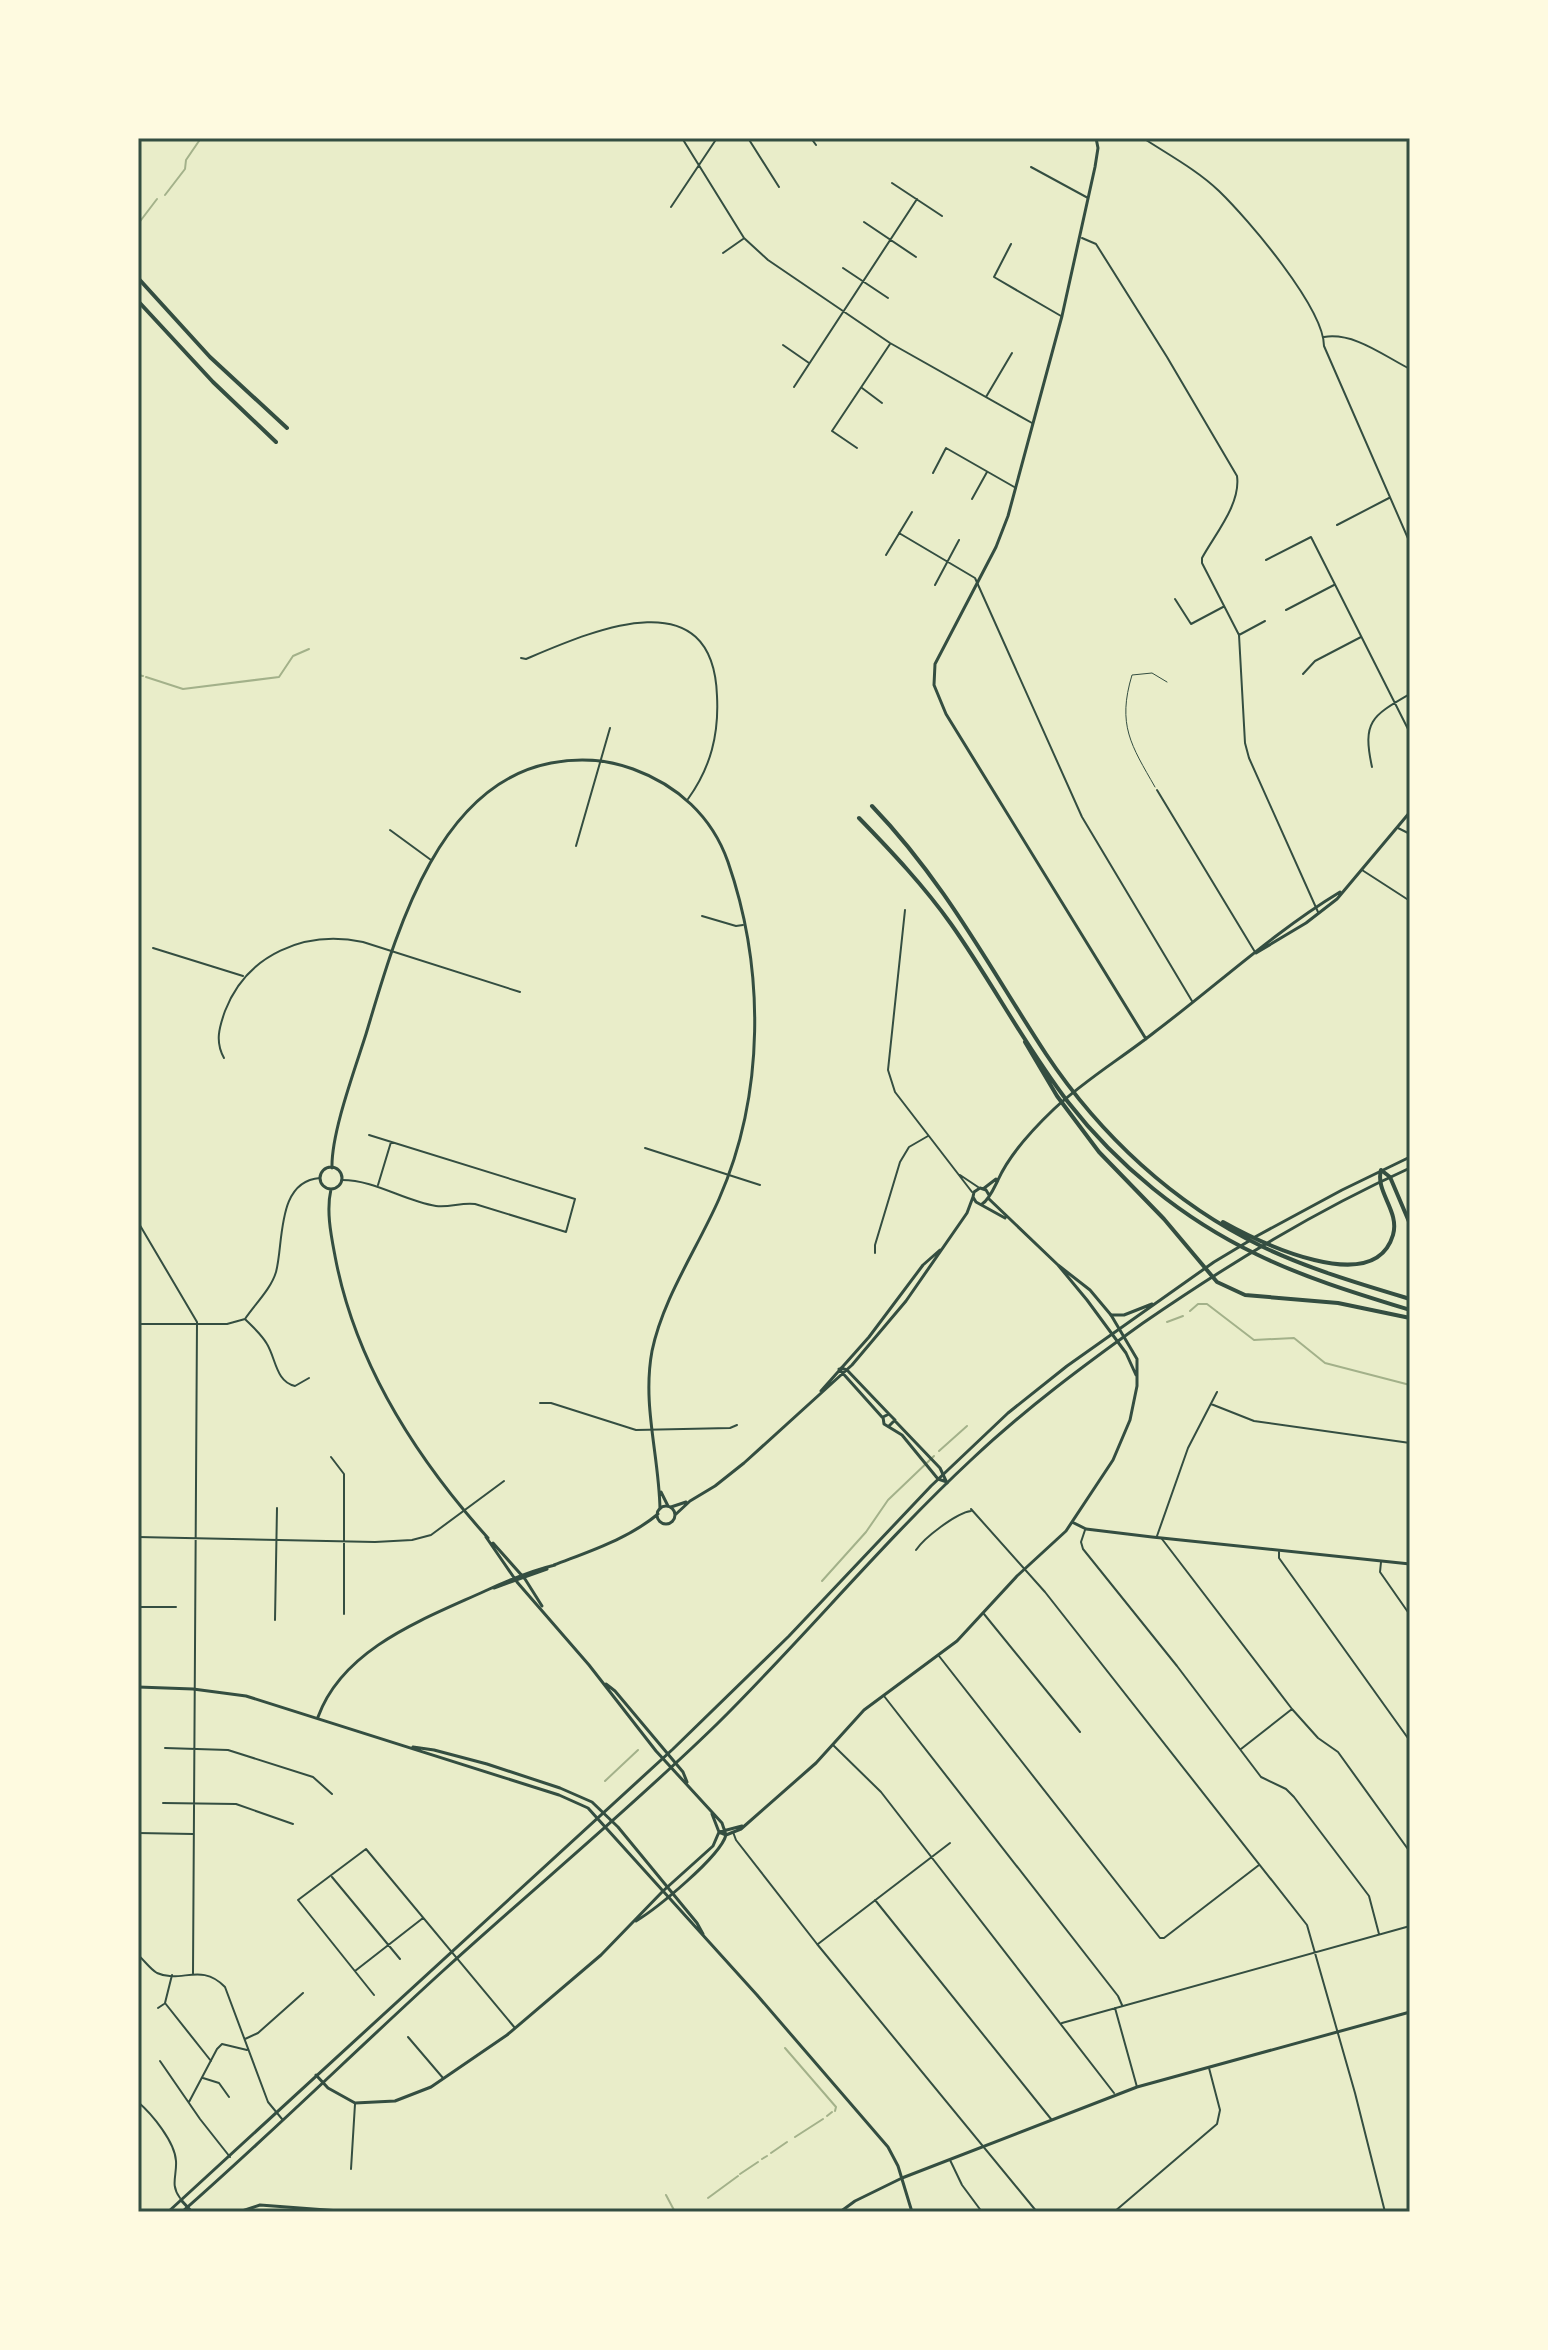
<svg xmlns="http://www.w3.org/2000/svg" width="1548" height="2350" font-family="Helvetica,sans-serif">
<style>
.lines{fill:none;stroke-linecap:round;stroke-linejoin:round}
.stream{stroke:#a3b18a;stroke-width:2}
.service{stroke:#344e41;stroke-width:1}
.minor{stroke:#344e41;stroke-width:2}
.tertiary{stroke:#344e41;stroke-width:3}
.secondary{stroke:#344e41;stroke-width:3}
.primary{stroke:#344e41;stroke-width:3}
.motorway{stroke:#344e41;stroke-width:4}
.neatline{fill:none;stroke:#344e41;stroke-width:3}
</style>
<rect width="100%" height="100%" fill="#e9edc9"/>
<g class="lines">
<path class="stream" d="M165 195 185 169 186 160 201 138
M138 224 157 199
M138 675 143 676
M146 677 183 689 279 677 293 656 309 649
M1190 1311 1198 1304H1207L1254 1340 1294 1338 1325 1363 1410 1385
M1167 1322 1183 1316
M939 1451 967 1426
M822 1581 866 1532 888 1500 934 1456
M605 1781 638 1750
M785 2048 836 2107 835 2111
M827 2116 832 2112
M795 2137 823 2119
M771 2153 787 2142
M762 2159 767 2156
M740 2174 758 2162
M666 2195 675 2212
M708 2198 738 2176"/>
<path class="service" d="M1155 787C1131 745 1117 725 1132 675L1152 673 1167 682"/>
<path class="minor" d="M682 138 744 238 768 260 890 343 1032 423
M748 138 779 187
M811 138 816 145
M1143 138C1169 155 1197 170 1219 191 1248 219 1324 308 1324 346L1410 543
M1031 167 1088 198
M892 183 942 216
M671 207 717 138
M864 222 916 257
M1082 238 1096 244 1167 357 1237 476C1241 504 1215 534 1202 558V563L1239 635 1245 743 1249 758 1318 912
M1011 244 994 277 1061 316
M723 253 743 239
M843 268 888 298
M1324 337C1354 332 1384 356 1410 369
M783 345 809 363
M794 387 917 199
M862 388 882 403
M986 397 1012 353
M857 448 832 431 890 344
M933 473 946 448 1016 488
M972 499 987 472
M1337 525 1389 498
M899 533 975 578 1082 817 1192 1001
M886 555 912 512
M1266 560 1311 537 1410 733
M935 585 959 540
M1175 599 1191 624 1223 607
M1286 610 1334 585
M1239 635 1265 621
M521 658 526 659C592 631 713 577 717 696 719 734 711 767 688 799
M1303 674 1315 661 1361 637
M1372 767C1362 721 1372 716 1410 694
M1157 790 1255 952
M1398 828 1410 834
M390 830 431 860
M576 846 610 728
M1362 870 1410 901
M905 910 888 1070 895 1092 972 1192
M702 916 736 926 743 925
M153 948 243 976
M224 1058C215 1042 219 1028 225 1011 247 954 305 930 363 942L520 992
M645 1148 760 1185
M960 1175 978 1187
M342 1180C375 1180 404 1201 436 1206 449 1208 462 1202 475 1204L566 1232 575 1199 369 1135
M378 1185 391 1142
M138 1222 197 1322 193 1973
M875 1253V1245L900 1162 909 1147 928 1136
M245 1319C253 1327 262 1335 267 1344 276 1359 276 1382 295 1386L309 1378
M138 1324H227L245 1319C255 1304 271 1289 276 1272 284 1243 276 1181 320 1178
M540 1403H551L636 1430 730 1428 737 1425
M1211 1404 1254 1421 1410 1443
M331 1457 344 1474V1614
M971 1509 1045 1592 1307 1925 1355 2093 1385 2212
M1085 1530 1081 1542 1083 1549 1177 1666 1261 1777 1286 1789 1294 1797 1360 1884 1369 1896 1379 1934
M1157 1536 1188 1448 1217 1392
M138 1537 375 1542 412 1540 431 1535 504 1481
M1162 1539 1292 1709 1318 1738 1338 1752 1410 1852
M916 1550C924 1538 956 1513 971 1511
M1279 1552V1558L1410 1741
M1381 1562 1380 1572 1410 1615
M138 1607H176
M984 1614 1080 1732
M275 1620 277 1508
M939 1656 1160 1938H1164L1259 1865
M884 1696 1118 1996 1122 2005
M833 1745 881 1792 1114 2093
M165 1748 228 1750 313 1777 332 1794
M1241 1749 1292 1709
M163 1803 236 1804 293 1824
M733 1832 736 1840 817 1944 1037 2212
M138 1833 193 1834
M332 1877 400 1959
M875 1900 1051 2119
M818 1944 950 1843
M138 1955C144 1960 150 1969 157 1973 181 1984 201 1962 225 1987L268 2102 282 2119
M355 1971 423 1918
M172 1975 165 2003 211 2061
M374 1995 298 1900 366 1849 515 2028
M158 2008 164 2004
M1115 2008 1137 2087
M1062 2023 1410 1926
M408 2037 443 2078
M245 2039 258 2033 303 1993
M160 2061 200 2119 230 2157
M203 2078 219 2083 229 2097
M138 2102C152 2114 175 2142 176 2161 177 2176 170 2185 180 2198
M189 2102 217 2049 222 2044 247 2050
M950 2160 962 2185 982 2212
M351 2169 355 2104
M1114 2212 1217 2124 1220 2110 1209 2068"/>
<path class="tertiary" d="M1096 138 1098 148 1095 167 1062 316 1008 516 996 547 935 664 934 685 946 714 1146 1039
M1256 953 1306 923 1337 899 1410 812
M320 1178a11 11 0 1 1 22 0a11 11 0 1 1-22 0Z
M332 1168C331 1133 355 1069 366 1034 395 938 435 785 551 763 578 758 606 759 633 769 677 785 712 816 728 862 765 969 765 1094 719 1199 697 1249 663 1298 652 1351 642 1405 659 1455 660 1509
M331 1189C326 1211 331 1235 335 1256 355 1363 416 1458 488 1538
M983 1189 996 1179
M989 1195 986 1190 980 1188 974 1192 973 1197 976 1202 1005 1218
M988 1198 1058 1265 1087 1300 1126 1353 1136 1375
M982 1204C989 1200 994 1188 998 1180 1010 1153 1033 1129 1054 1109 1086 1079 1122 1058 1156 1031 1217 985 1274 932 1340 892
M841 1368 847 1370 889 1414
M839 1369 882 1417
M821 1391 869 1337 923 1265 940 1250
M896 1422 940 1468 947 1483
M889 1426 895 1420 889 1414 883 1417 884 1424 902 1435 938 1479 947 1482
M661 1492 668 1506
M657 1515a9 9 0 1 1 18 0a9 9 0 1 1-18 0Z
M671 1507 686 1502
M675 1515 690 1501 715 1486 744 1463 852 1365 906 1301 967 1213 973 1197
M1072 1522 1086 1529 1152 1537 1410 1564
M486 1537 517 1582 589 1665 656 1751 722 1823 726 1835C720 1857 656 1909 636 1921
M493 1543 525 1579 542 1606
M554 1565C590 1551 628 1539 658 1514
M494 1588 547 1569
M606 1684 615 1691 683 1772 687 1782
M318 1717C343 1648 424 1619 485 1591 509 1580 530 1571 555 1565
M712 1814 719 1832
M719 1832 726 1835 741 1829 816 1763 864 1710 957 1641 1017 1576 1066 1531 1113 1460 1130 1420 1137 1386V1359L1111 1315 1090 1290 1058 1265
M719 1832 742 1826
M316 2075 328 2088 355 2103 395 2101 431 2087 507 2035 601 1955 663 1891 713 1846 719 1832
M181 2200 192 2212
M239 2212 260 2205 353 2212
M840 2212 855 2201 902 2178 1137 2087 1410 2012"/>
<path class="secondary" d="M138 1687 193 1689 246 1696 559 1795 588 1808 757 1995 888 2147 898 2166 912 2212
M413 1747 434 1750 487 1764 560 1788 592 1802 618 1827 697 1923 703 1934"/>
<path class="primary" d="M1255 1237 1342 1190 1410 1157
M1111 1315H1124L1152 1304
M168 2212 673 1749 789 1636 931 1486 1008 1413 1067 1366 1214 1262 1249 1241
M182 2212C272 2133 357 2049 445 1969 535 1887 630 1809 717 1724 804 1638 882 1543 971 1460 1025 1409 1083 1366 1143 1323 1229 1264 1315 1211 1410 1168"/>
<path class="motorway" d="M138 278 210 357 287 428
M138 301 213 382 276 442
M872 806C945 882 989 967 1046 1054 1100 1135 1174 1204 1261 1246 1309 1269 1360 1284 1410 1299
M859 818C892 852 924 886 951 924 992 982 1025 1046 1068 1102 1117 1165 1183 1219 1256 1254 1305 1278 1358 1294 1410 1310
M1025 1042 1057 1096 1099 1152 1164 1219 1217 1282 1245 1295 1338 1303 1410 1318
M1381 1170 1390 1177 1410 1224
M1223 1222C1259 1242 1374 1299 1393 1235 1400 1211 1375 1192 1381 1170"/>
</g>
<rect width="1548" height="2350" fill="none" stroke="#fefae0" stroke-width="280"/>
<rect x="140" y="140" width="1268" height="2070" class="neatline"/>
</svg>
